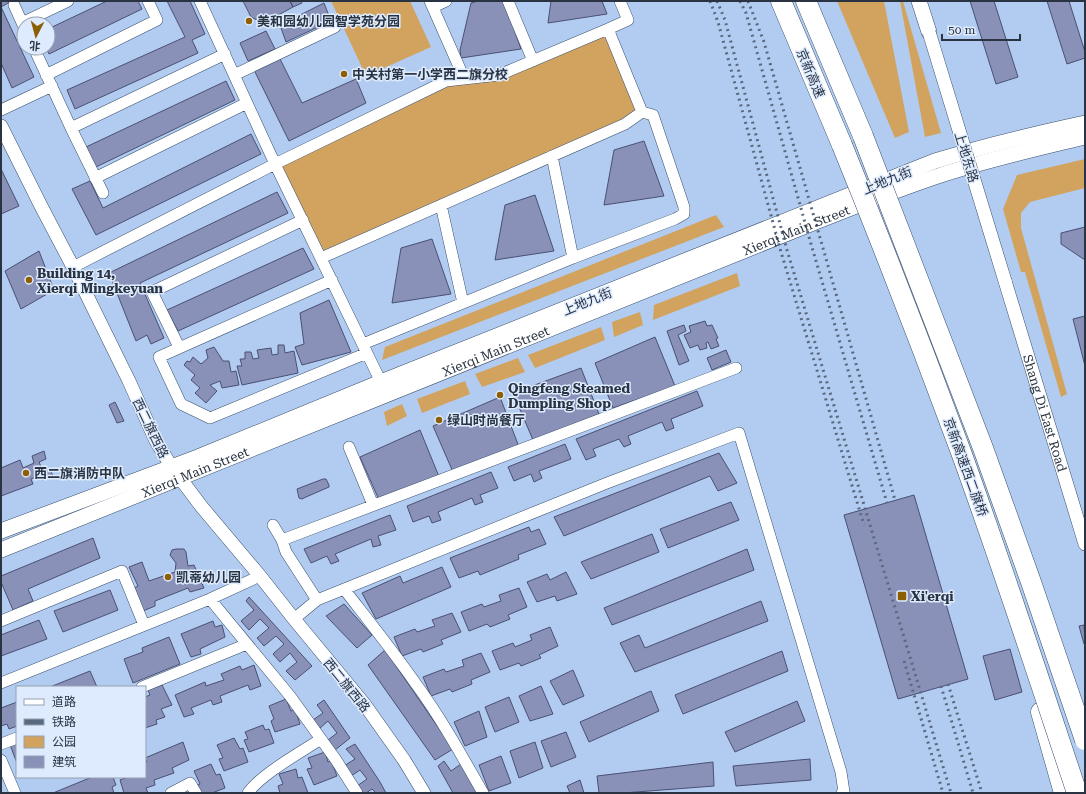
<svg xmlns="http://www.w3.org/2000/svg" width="1086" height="794" font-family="'Roboto Serif','Noto Sans SC',serif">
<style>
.green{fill:#d2a35f}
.building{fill:#8991b8;stroke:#4a5073}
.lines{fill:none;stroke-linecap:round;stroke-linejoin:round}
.minor-casing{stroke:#39506e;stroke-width:12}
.tertiary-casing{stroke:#39506e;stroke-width:14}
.secondary-casing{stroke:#39506e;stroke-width:16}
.motorway-casing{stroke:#39506e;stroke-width:21}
.minor{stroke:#fff;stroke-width:11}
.tertiary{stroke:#fff;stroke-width:13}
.secondary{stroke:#fff;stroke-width:15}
.motorway{stroke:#fff;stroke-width:20}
.rail{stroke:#59697f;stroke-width:3;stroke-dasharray:2 4;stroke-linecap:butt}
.tertiary-bridge-casing{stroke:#39506e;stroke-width:14;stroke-linecap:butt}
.motorway-bridge-casing{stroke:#39506e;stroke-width:21;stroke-linecap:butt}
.tertiary-bridge{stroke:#fff;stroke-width:13}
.motorway-bridge{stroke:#fff;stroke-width:20}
.poi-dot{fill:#8d5f05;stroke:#deebfe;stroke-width:1.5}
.labels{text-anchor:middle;stroke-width:3;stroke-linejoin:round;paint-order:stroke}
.poi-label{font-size:13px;font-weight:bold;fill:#293341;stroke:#deebfe;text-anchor:start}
.street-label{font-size:13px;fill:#293341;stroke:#deebfe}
</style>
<rect width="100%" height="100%" fill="#b1ccf0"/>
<path class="green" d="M331 1H410L431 47 366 76Z
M837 1H884L909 132 895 138Z
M900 1H903L941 133 925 137Z
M608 29 642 112 321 258 275 164 446 81 477 78Z
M1085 159V188L1030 202 1021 213V228L1067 394 1061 397 1025 272H1021L1003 209 1017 175Z
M716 215 724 227 382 360 385 347Z
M737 273 740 286 653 320 654 305Z
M640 312 643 325 614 337 612 322Z
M601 327 605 340 535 368 528 355Z
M518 358 525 372 482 387 475 374Z
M465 381 470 394 422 413 417 399Z
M402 404 407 416 387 426 384 412Z"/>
<path class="building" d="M1 1H9L10 2 1 7 34 77 12 88 1 63Z
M107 1H138L142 9 49 54 46 48H48V29Z
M167 1H190L205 34 192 40 198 53 75 109 67 90 185 37Z
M243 1H290L293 7 269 20 263 21 257 20 251 17Z
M290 1H301L302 3 293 7Z
M478 1H504L521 49 461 58 460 50 471 3Z
M551 1H602L607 14 548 23Z
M970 1H994L1018 77 996 84Z
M1047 1H1069L1085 52V58L1067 64Z
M324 3 331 21 286 42 280 25Z
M266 31 275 49 248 61 240 43Z
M280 59 302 103 356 79 366 103 289 141 254 70Z
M226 81 235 100 96 167 86 147Z
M251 134 261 154 96 235 72 189 90 181 103 208Z
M644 141 664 196 604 205 614 150Z
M1 169 19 206 1 214Z
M277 192 288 213 140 283 164 338 151 344 147 335 136 341 109 273Z
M535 195 554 251 495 260 505 205Z
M1085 227V260L1061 244V233Z
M432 239 451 294 392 303 401 248Z
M303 248 314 269 178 331 167 310Z
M39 251 54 290 21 309 5 271Z
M329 300 351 352 302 365 295 347 304 344 300 313Z
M1085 316V366L1073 319Z
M705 321 707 326 712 325 718 338 716 339 719 346 711 349 708 342 706 343 707 348 700 350 698 345 690 348 684 335 691 332 689 326Z
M684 325 686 331 678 335 689 361 679 365 667 331Z
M655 337 675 386 613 408 595 363Z
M278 345H284L285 353 294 351 298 373 242 385 237 366H242L240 359H245V352H251L253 359 259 358 257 350 271 348 272 355 278 354Z
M214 347 223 361H229L231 372 236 371 239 385 222 388 220 381 210 385 217 391 206 403 195 393 200 388 191 380 195 375 184 365 187 361 190 362 193 357 201 364 208 358 206 350Z
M726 350 731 362 712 370 707 358Z
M581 368 599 414 533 440 513 393Z
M697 391 703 406 671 419 674 428 666 431 662 422 628 436 631 444 624 447 619 439 593 449 596 456 586 460 576 439Z
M500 397 519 447 453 472 433 426Z
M115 402 124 421 117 423 109 405Z
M420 430 440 479 380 502 360 457Z
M565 444 571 459 539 471 542 478 534 482 531 474 514 481 508 467Z
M44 451 46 459 39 462 43 471 50 469 53 476 43 480 41 475 31 479 33 484 1 496V468L20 460 23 468 34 463 32 456Z
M719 453 737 483 718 491 710 476 564 536 554 517Z
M491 472 498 488 480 495 483 502 475 505 472 498 438 512 441 520 432 523 429 516 413 522 407 506Z
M323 479H326L329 485V487L306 497 302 499 299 498 297 489Z
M914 495 968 679 898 699 844 515Z
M731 502 739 520 668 548 660 529Z
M390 515 396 530 378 536 381 545 373 547 371 539 335 554 339 561 331 564 327 556 311 563 304 549Z
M529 527 531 532 539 529 546 544 518 555 519 559 480 575 478 571 459 578 450 558Z
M652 534 659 552 591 579 581 562Z
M93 538 100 558 28 589 33 601 13 610 1 582V576Z
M176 549H184L186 552 188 566 194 565 204 588 190 592 188 588 155 601V606L143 611 134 588 138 586 129 567 142 562 149 581 175 572 176 563 170 555 172 550Z
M747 549 754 570 612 625 604 608Z
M442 567 451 587 376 619 362 593 400 576 403 583Z
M566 572 577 594 557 601 555 596 537 602 527 582 547 574 550 580Z
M519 588 527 607 508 615 510 619 490 627 487 624 469 631 461 612 482 604 484 607 501 601 499 595Z
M110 590 118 610 63 632 54 611Z
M249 597 312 666 295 680 286 671 297 662 290 653 280 662 273 654 284 644 276 636 264 646 257 638 269 628 260 619 249 630 241 621 254 610 246 601Z
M761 601 768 621 635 672 620 643 639 635 645 648Z
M344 604 372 635 357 648 326 616Z
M452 613 461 632 441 640 443 644 423 652 421 649 402 656 394 637 415 629 417 632 435 626 432 620Z
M39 620 47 639 1 656V635Z
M213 621 215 627 222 625 225 637 200 649 201 654 191 657 181 634Z
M1084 625 1085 643 1084 644 1079 626Z
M550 627 558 646 539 655 541 658 521 666 519 663 500 670 492 651 513 643 515 647 532 640 530 635Z
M169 637 180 664 133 683 124 659 143 652 142 648Z
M1010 649 1022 692 995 700 983 656Z
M385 650 453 749 435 760 368 665Z
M782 651 788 671 683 714 675 695Z
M481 653 490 672 471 680 472 684 452 692 450 689 431 696 423 677 444 669 446 672 464 666 462 660Z
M254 665 261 686 250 690 248 685 220 696 222 702 213 705 211 700 191 708 194 714 184 717 175 695 205 682 206 686 224 680 221 674 240 666 242 670Z
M573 670 584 696 563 705 550 681Z
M90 671 97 687H50Z
M162 685 172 705 161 709 165 717 156 720 157 724 145 728V697L150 695 148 690Z
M541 686 553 714 530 721 519 696Z
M651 691 659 711 589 742 580 722Z
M509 697 519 722 495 732 485 707Z
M286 699 291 711 295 709 300 724 275 732 271 721 274 719 269 706Z
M324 700 350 738 335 750 328 740 337 733 328 721 320 728 313 720 323 713 317 705Z
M797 701 805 721 735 752 725 732Z
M17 702V726L9 729 7 724 1 726V708Z
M479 711 487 737 465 746 454 722Z
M263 725 265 730 269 729 274 743 249 752 244 740 248 739 245 732Z
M566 732 576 757 551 767 541 741Z
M234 738 240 749 243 748 248 762 224 771 219 759 223 758 217 745Z
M183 742 189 760 172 768 174 773 154 780 155 785 146 788 148 793H124L120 780 128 777H145V763L147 762 145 758Z
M535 742 543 768 519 778 510 751Z
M17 743V763L10 745Z
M355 744 380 782 386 793H376L372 789 366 793H363L357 786 367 779 360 770 351 776 344 766 355 759 346 749Z
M325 752 328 762 331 760 337 776 314 785 307 769 312 768 308 758Z
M501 756 511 783 489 791 479 765Z
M810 759 811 780 736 786 733 766Z
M444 761 451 771 461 764 477 793H453L438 766Z
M713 762 714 786 623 793H599L597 776Z
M211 764 216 775 220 774 225 788 212 793H199L196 786 200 784 194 771Z
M296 769 298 778 302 777 308 793H280L278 786 283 784 279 774Z
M92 777H113L116 785 112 787 114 793H53Z
M580 780 584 793H570L567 786Z"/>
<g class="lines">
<g class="minor-casing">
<path id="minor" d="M200 1 275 164 381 382
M430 1 464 78
M508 1 533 61
M14 5 24 27
M433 7 446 1
M22 23 68 1
M608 29 628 20 620 1
M34 48 71 128
M46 75 157 20 148 1
M234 75 335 27
M1 110 52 86
M552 156 573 258
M95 178 247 103
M103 193 71 128 225 54
M441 205 463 303
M73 267 275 164 446 81 499 75 608 29 642 112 625 124 321 258
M332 280 159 357 181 404 210 418 367 353
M363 344 573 258 675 219 684 214V207L653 115 642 112
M179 347 152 292 303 220
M349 447 373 505
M273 525 282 540 286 552 317 600
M282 540 736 368
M344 589C368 620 393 651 416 684 441 718 462 756 483 793
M210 599 290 696 336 760 357 793
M294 619 317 600 607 483 739 433 841 772 844 792 842 793
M1 621 122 571 144 625
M1 683 210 599 260 576
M142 687 247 644
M1 744 17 738
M1 760 15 793
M171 793 190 783 196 793
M248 793C260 775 301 752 321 739"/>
</g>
<g class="tertiary-casing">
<g id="tertiary">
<path d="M1 126 41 206 73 267 129 381 156 441 171 466 201 506 260 576 294 619 365 705 404 760 424 793"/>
<path id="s1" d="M1005 281 1085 544"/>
</g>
</g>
<g class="secondary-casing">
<g id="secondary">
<path d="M919 1 929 32"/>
<path d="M1 531 198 457 381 382 935 161C984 146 1034 134 1085 123"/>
<path id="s2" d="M1 550 813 223C854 207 896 190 938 176 986 160 1035 149 1085 137"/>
</g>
</g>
<g class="motorway-casing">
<path id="motorway" d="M781 1 842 145
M806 1 863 136
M1041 712 1064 793"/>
</g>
<use href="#minor" class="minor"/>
<use href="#tertiary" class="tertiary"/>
<use href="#secondary" class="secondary"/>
<use href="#motorway" class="motorway"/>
<path class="rail" d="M710 1 718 22 781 252 864 525
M717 1 725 20 787 250 951 793
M740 1 746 13 811 244 887 503
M748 1 764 42 895 500
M904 661 943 793
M948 684 982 793
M941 686 973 793"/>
<g class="tertiary-bridge-casing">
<path id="tertiary-bridge" d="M929 32 1005 281"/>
</g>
<g class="motorway-bridge-casing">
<path id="motorway-bridge" d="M863 136 983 448 1031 582 1085 740
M842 145C883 246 923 349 961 452 1002 565 1039 679 1077 793"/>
</g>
<use href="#tertiary-bridge" class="tertiary-bridge"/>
<use href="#motorway-bridge" class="motorway-bridge"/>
</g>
<g class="poi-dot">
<circle cx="249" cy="21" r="4"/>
<circle cx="344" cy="74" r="4"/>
<circle cx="29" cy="280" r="4"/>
<circle cx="500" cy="395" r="4"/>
<circle cx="439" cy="420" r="4"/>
<circle cx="26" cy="473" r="4"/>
<circle cx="168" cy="577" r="4"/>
<rect x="897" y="591" width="10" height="10" rx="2"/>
</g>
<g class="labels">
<g class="poi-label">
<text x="257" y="26">美和园幼儿园智学苑分园</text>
<text x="352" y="79">中关村第一小学西二旗分校</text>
<text x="37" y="278">Building 14,<tspan x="37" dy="15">Xierqi Mingkeyuan</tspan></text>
<text x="508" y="393">Qingfeng Steamed<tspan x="508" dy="15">Dumpling Shop</tspan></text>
<text x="447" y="425">绿山时尚餐厅</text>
<text x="34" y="478">西二旗消防中队</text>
<text x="176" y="582">凯蒂幼儿园</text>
<text x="911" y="601">Xi'erqi</text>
</g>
<g class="street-label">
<text transform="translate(811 73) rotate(67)" y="5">京新高速</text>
<text transform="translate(967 157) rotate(73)" y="5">上地东路</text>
<text transform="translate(887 180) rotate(-22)" y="5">上地九街</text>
<text dy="5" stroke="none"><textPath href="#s2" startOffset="857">Xierqi Main Street</textPath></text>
<text transform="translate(587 301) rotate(-22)" y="5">上地九街</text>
<text dy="5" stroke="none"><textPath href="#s2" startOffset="533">Xierqi Main Street</textPath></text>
<text dy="5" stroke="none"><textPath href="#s1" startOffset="138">Shang Di East Road</textPath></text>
<text transform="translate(151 428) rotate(64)" y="5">西二旗西路</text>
<text transform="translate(966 467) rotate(70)" y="5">京新高速西二旗桥</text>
<text dy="5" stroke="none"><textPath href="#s2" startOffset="209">Xierqi Main Street</textPath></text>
<text transform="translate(347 685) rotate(51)" y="5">西二旗西路</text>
</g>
</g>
<rect width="1086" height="794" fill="none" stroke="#293341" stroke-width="4"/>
<rect x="16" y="686" width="130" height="92" fill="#deebfe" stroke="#96a1b2"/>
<rect x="24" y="699" width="20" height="6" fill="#ffffff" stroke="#96a1b2"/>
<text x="52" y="706" font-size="12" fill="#293341">道路</text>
<rect x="24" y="719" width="20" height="6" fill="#59697f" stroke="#96a1b2"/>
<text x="52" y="726" font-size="12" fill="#293341">铁路</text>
<rect x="24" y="736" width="20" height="12" fill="#d2a35f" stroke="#96a1b2"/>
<text x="52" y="746" font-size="12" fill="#293341">公园</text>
<rect x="24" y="756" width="20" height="12" fill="#8991b8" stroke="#96a1b2"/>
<text x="52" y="766" font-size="12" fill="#293341">建筑</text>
<g transform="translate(36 36) rotate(186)"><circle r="19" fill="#deebfe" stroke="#96a1b2"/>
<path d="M0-3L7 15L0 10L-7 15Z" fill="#8d5f05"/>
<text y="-6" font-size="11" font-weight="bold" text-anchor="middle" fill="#293341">北</text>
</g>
<path d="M942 34v6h78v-6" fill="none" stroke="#293341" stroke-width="2"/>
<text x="948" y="34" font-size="12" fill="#293341" stroke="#deebfe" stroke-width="3" paint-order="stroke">50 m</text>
</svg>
